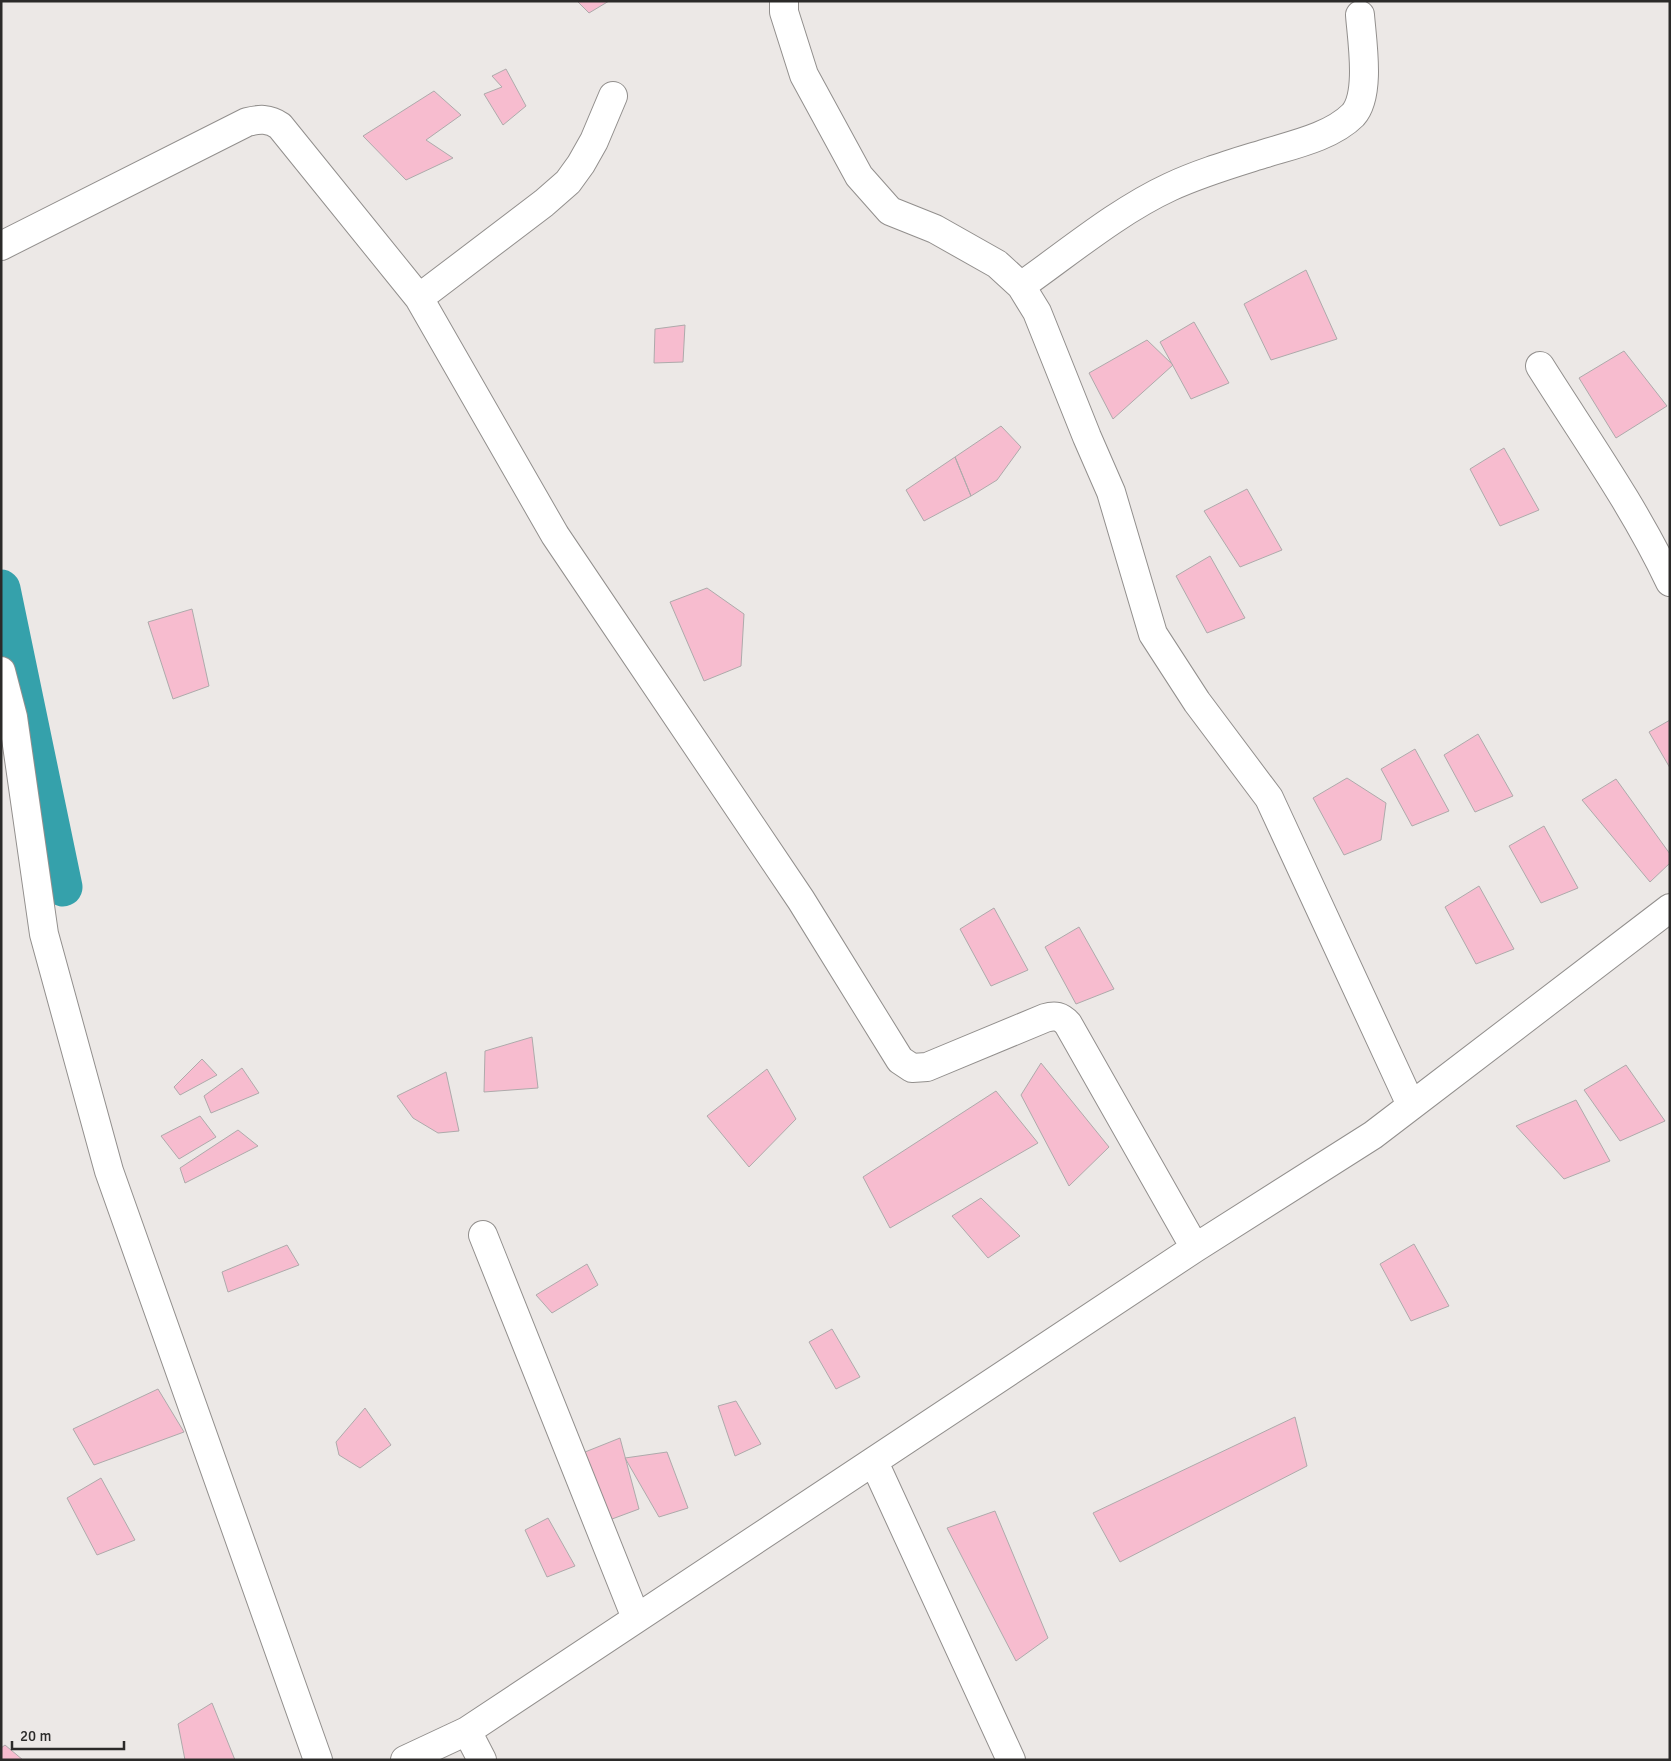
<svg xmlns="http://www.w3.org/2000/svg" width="1671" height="1761" font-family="Signika,sans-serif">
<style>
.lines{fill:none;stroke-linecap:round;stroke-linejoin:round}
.canal{stroke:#35a1ab;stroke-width:39}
.building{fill:#f7bccf;stroke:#aeaaab}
.minor-casing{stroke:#928f8d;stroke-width:30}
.minor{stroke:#fff;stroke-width:28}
</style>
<rect width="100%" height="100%" fill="#ece8e6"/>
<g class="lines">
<path class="canal" d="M1 589 63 887"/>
</g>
<path class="building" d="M577 1H609L589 13Z
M506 69 526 106 503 125 484 94 502 87 492 76Z
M434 91 461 115 426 140 453 158 406 180 363 136Z
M1306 270 1337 339 1271 360 1244 304Z
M1194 322 1229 383 1191 399 1160 342Z
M685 325 683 362 654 363 655 329Z
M1147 340 1173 365 1113 419 1089 373Z
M1624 351 1667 406 1616 438 1579 378Z
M1001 426 1021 447 997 480 971 496 955 457Z
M1504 448 1539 510 1500 526 1470 469Z
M955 457 971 496 924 521 906 490Z
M1247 489 1282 550 1240 567 1204 511Z
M1210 556 1245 618 1207 633 1176 576Z
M707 588 744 614 741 666 704 681 670 602Z
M192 609 209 686 173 699 148 622Z
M1670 720V768L1649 732Z
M1478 734 1513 796 1475 812 1444 755Z
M1415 749 1449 811 1412 826 1381 769Z
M1347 778 1386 803 1381 840 1344 855 1313 798Z
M1616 779 1670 854V863L1650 882 1582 800Z
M1544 826 1578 888 1541 903 1509 846Z
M1479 886 1514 949 1476 964 1445 907Z
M994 908 1028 970 991 986 960 929Z
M1079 927 1114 989 1076 1004 1045 947Z
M532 1037 538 1088 484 1092 485 1051Z
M202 1059 217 1075 180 1095 174 1087Z
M1041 1063 1109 1147 1069 1186 1021 1095Z
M1626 1065 1665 1121 1620 1141 1584 1090Z
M242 1068 259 1093 211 1113 204 1096Z
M767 1069 796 1119 749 1167 707 1116Z
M446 1072 459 1131 438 1133 413 1118 397 1096Z
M996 1091 1038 1143 890 1228 863 1177Z
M1576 1100 1610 1161 1564 1179 1516 1126Z
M200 1116 216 1137 179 1159 161 1136Z
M238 1130 258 1146 185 1183 180 1168Z
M981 1198 1020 1236 988 1258 952 1216Z
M1414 1244 1449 1306 1411 1321 1380 1264Z
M287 1245 299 1265 228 1292 222 1272Z
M587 1264 598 1285 552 1313 536 1295Z
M832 1329 860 1377 836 1389 809 1342Z
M158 1389 184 1432 94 1465 73 1429Z
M736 1401 761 1444 735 1456 718 1406Z
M365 1408 391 1445 360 1468 339 1455 336 1442Z
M1295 1417 1307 1466 1120 1562 1093 1513Z
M620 1438 639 1509 604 1522 580 1454Z
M667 1452 688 1508 659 1517 625 1458Z
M101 1478 135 1540 97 1555 67 1498Z
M995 1511 1048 1638 1016 1661 947 1528Z
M548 1518 575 1566 547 1577 525 1530Z
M212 1703 235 1760H185L178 1724Z
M5 1745 23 1760H1V1748Z"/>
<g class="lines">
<g class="minor-casing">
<path id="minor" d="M784 1V12L804 75 859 176 890 211 935 229 997 264 1021 286 1037 312 1087 437 1111 492 1153 634 1197 702 1269 798 1411 1105
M1 246 247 122C259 119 269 118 280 126L419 298 555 535 801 900 900 1060 912 1068 927 1067 1045 1018C1055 1015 1061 1016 1068 1024L1195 1248
M1021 286C1068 253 1118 211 1170 187 1200 173 1231 164 1263 154 1292 145 1331 137 1353 115 1371 95 1362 41 1360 15
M419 298 544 203 568 182 581 164 594 141 613 96
M1540 366C1584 436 1634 506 1670 582
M1 671 13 717 44 934 109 1171 318 1760
M483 1235 636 1618
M874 1462 1011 1760
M467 1731 482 1760
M405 1760 467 1731 1195 1248 1373 1135 1670 908"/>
</g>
<use href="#minor" class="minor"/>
</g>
<rect width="1671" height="1761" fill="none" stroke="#2b2a29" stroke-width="5"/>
<path d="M12 1741v8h112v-8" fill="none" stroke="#2b2a29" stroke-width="2.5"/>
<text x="20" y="1741" font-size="15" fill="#2b2a29" stroke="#ece8e6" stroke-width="4" paint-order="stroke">20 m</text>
</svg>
